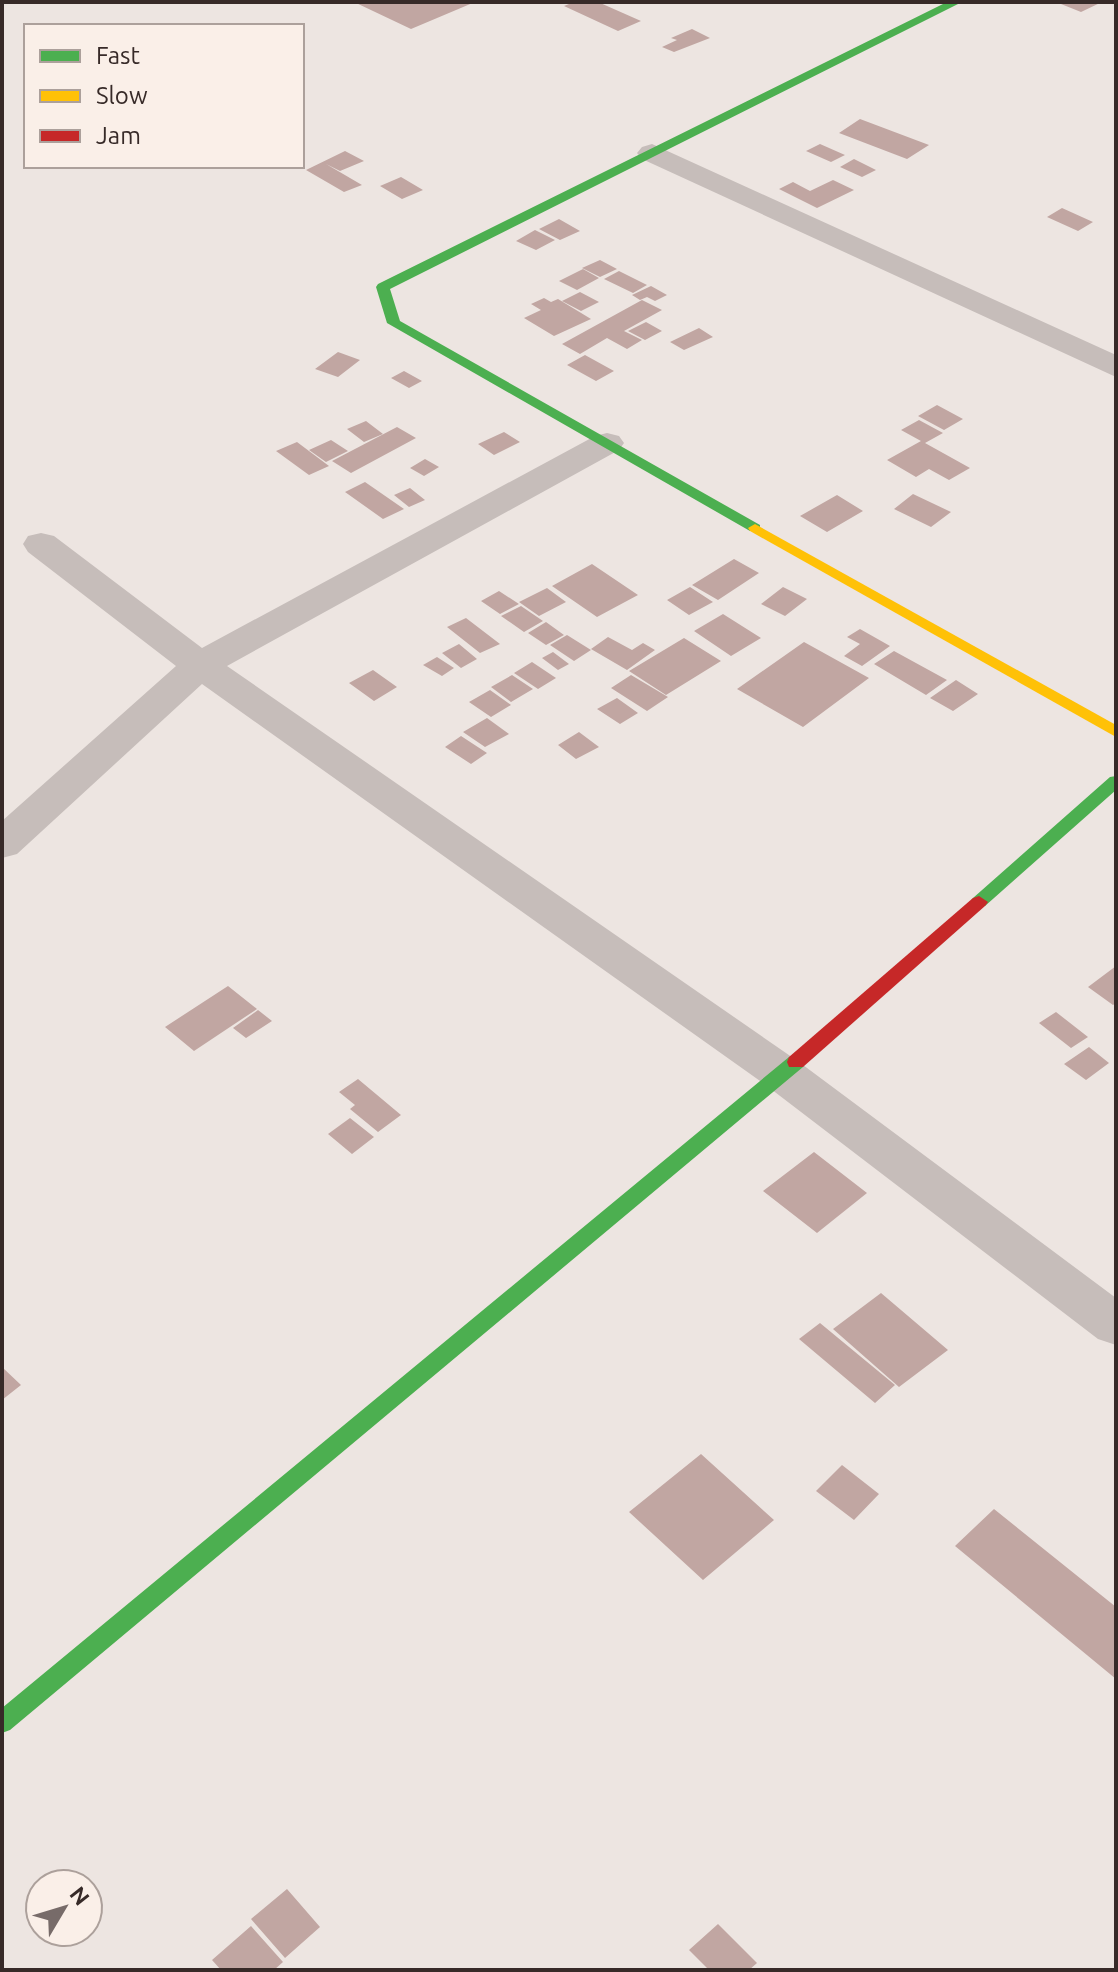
<svg xmlns="http://www.w3.org/2000/svg" width="1118" height="1972" font-family="Ubuntu,sans-serif">
<style>
.building{fill:#c1a6a2}
.lines{fill:none;stroke-linecap:round;stroke-linejoin:round}
.street{fill:#c6bdba;fill-rule:evenodd}
.fast{fill:#4caf50;fill-rule:evenodd}
.slow{fill:#ffc107;fill-rule:evenodd}
.jam{fill:#c62828;fill-rule:evenodd}
</style>
<rect width="100%" height="100%" fill="#ede5e1"/>
<path class="building" d="M354 2H475L411 29Z
M574 2H598L641 21 618 31 564 6Z
M1056 2H1102L1081 12Z
M692 29 710 38 674 52 662 47 677 40 671 38Z
M860 119 929 145 907 159 839 133Z
M820 144 845 155 831 162 806 151Z
M345 151 364 161 340 171 326 164 362 185 344 192 306 170Z
M854 159 876 170 862 177 840 167Z
M401 177 423 190 402 199 380 186Z
M833 180 854 190 817 208 779 189 793 182 810 191Z
M1062 208 1093 222 1078 231 1047 217Z
M559 219 580 231 560 240 539 229Z
M535 230 555 240 536 250 516 241Z
M600 260 617 269 600 277 582 268Z
M583 269 599 278 577 290 559 281Z
M619 271 647 285 633 293 604 279Z
M651 286 667 295 655 301 647 297 640 300 632 295Z
M580 292 599 302 581 311 562 301Z
M544 298 551 302 558 299 591 319 554 336 524 318 541 310 531 304Z
M642 300 662 310 624 331 642 340 627 349 607 338 580 354 562 344Z
M646 322 662 331 645 340 628 331Z
M699 328 713 337 684 350 670 342Z
M338 352 360 360 338 377 315 369Z
M585 355 614 371 596 381 567 365Z
M404 371 422 381 409 388 391 378Z
M937 405 963 419 944 430 918 416Z
M919 420 943 433 925 443 970 468 949 480 929 469 916 477 887 460 921 441 901 430Z
M366 421 383 434 364 442 347 429Z
M397 427 416 438 351 473 332 461Z
M504 432 520 442 494 455 478 444Z
M331 440 348 451 326 462 309 450Z
M297 442 329 466 309 475 276 451Z
M425 459 439 467 424 476 410 468Z
M365 482 404 509 383 519 345 492Z
M410 488 425 500 409 507 394 495Z
M913 494 951 512 931 527 894 509Z
M837 495 863 511 827 532 800 516Z
M734 559 759 573 718 600 692 585Z
M592 564 638 595 597 617 552 586Z
M690 587 713 602 689 615 667 600Z
M783 587 807 599 785 616 761 604Z
M547 588 566 602 539 616 519 602Z
M499 591 519 604 500 614 481 601Z
M521 606 543 621 524 632 501 616Z
M723 614 761 638 731 656 694 631Z
M466 618 500 644 480 653 447 627Z
M546 622 564 635 546 645 528 633Z
M860 629 890 646 862 666 844 656 860 644 847 637Z
M567 635 591 650 574 661 550 645Z
M608 637 632 650 643 643 655 650 627 670 591 649Z
M684 638 721 661 666 695 629 671Z
M804 642 869 678 803 727 737 689Z
M459 644 477 659 461 668 442 653Z
M894 651 947 680 926 695 874 664Z
M553 652 569 664 558 670 542 658Z
M437 657 454 668 442 676 423 665Z
M532 662 556 678 538 689 514 673Z
M373 670 397 687 374 701 349 683Z
M512 675 533 689 511 702 491 687Z
M631 675 663 694 668 697 647 711 611 688Z
M956 680 978 694 953 711 930 698Z
M490 690 511 705 491 717 469 702Z
M617 698 638 713 620 724 597 709Z
M487 718 509 734 485 747 463 732Z
M579 732 599 747 576 759 558 745Z
M461 736 487 753 471 764 445 747Z
M1116 966V1003L1113 1005 1088 987Z
M228 986 257 1009 194 1051 165 1027Z
M258 1010 272 1021 246 1038 233 1028Z
M1056 1012 1088 1037 1071 1048 1039 1023Z
M1089 1047 1109 1063 1086 1080 1064 1064Z
M358 1079 401 1115 378 1132 350 1109 355 1105 339 1092Z
M350 1118 374 1137 352 1154 328 1134Z
M814 1152 867 1193 817 1233 763 1191Z
M881 1293 948 1350 899 1387 833 1329Z
M820 1323 895 1385 875 1403 799 1339Z
M2 1367 21 1385 2 1400Z
M701 1454 774 1520 703 1580 629 1512Z
M842 1465 879 1494 854 1520 816 1491Z
M994 1509 1116 1607V1679L955 1546Z
M287 1889 320 1927 285 1958 251 1919Z
M718 1924 757 1963 749 1970H709L689 1950Z
M251 1926 283 1962 274 1970H221L212 1960Z"/>
<g class="lines">
<path class="street" d="M652 144 1116 355V377L642 159 637 153 642 147Z
M607 433 619 436 624 443 619 450 227 666 799 1062 1116 1298V1345L1098 1339 767 1086 202 684 17 854 2 858V821L176 666 28 552 23 544 28 536 41 533 54 536 202 648 595 436Z"/>
<path class="fast" d="M947 2H962L390 289 400 321 760 525V531H750L387 323 376 287 378 284Z
M1116 776V790L985 906H973L970 902 973 898 1110 777Z
M796 1055 803 1057 805 1062 803 1067 10 1730 2 1733V1708L789 1057Z"/>
<path class="slow" d="M755 524 1116 725V737L750 531 748 528Z"/>
<path class="jam" d="M979 896 988 902 985 906 803 1067H789L787 1062 789 1057 973 898Z"/>
</g>
<rect width="1118" height="1972" fill="none" stroke="#372a28" stroke-width="8"/>
<rect x="24" y="24" width="280" height="144" fill="#faefe8" stroke="#aca09b" stroke-width="2"/>
<rect x="40" y="50" width="40" height="12" fill="#4caf50" stroke="#aca09b" stroke-width="2"/>
<text x="96" y="64" font-size="24" fill="#372a28">Fast</text>
<rect x="40" y="90" width="40" height="12" fill="#ffc107" stroke="#aca09b" stroke-width="2"/>
<text x="96" y="104" font-size="24" fill="#372a28">Slow</text>
<rect x="40" y="130" width="40" height="12" fill="#c62828" stroke="#aca09b" stroke-width="2"/>
<text x="96" y="144" font-size="24" fill="#372a28">Jam</text>
<g transform="translate(64 1908) rotate(52)"><circle r="38" fill="#faefe8" stroke="#aca09b" stroke-width="2"/>
<path d="M0-6L14 30L0 20L-14 30Z" fill="#776b69"/>
<text y="-12" font-size="22" font-weight="bold" text-anchor="middle" fill="#372a28">N</text>
</g>
</svg>
